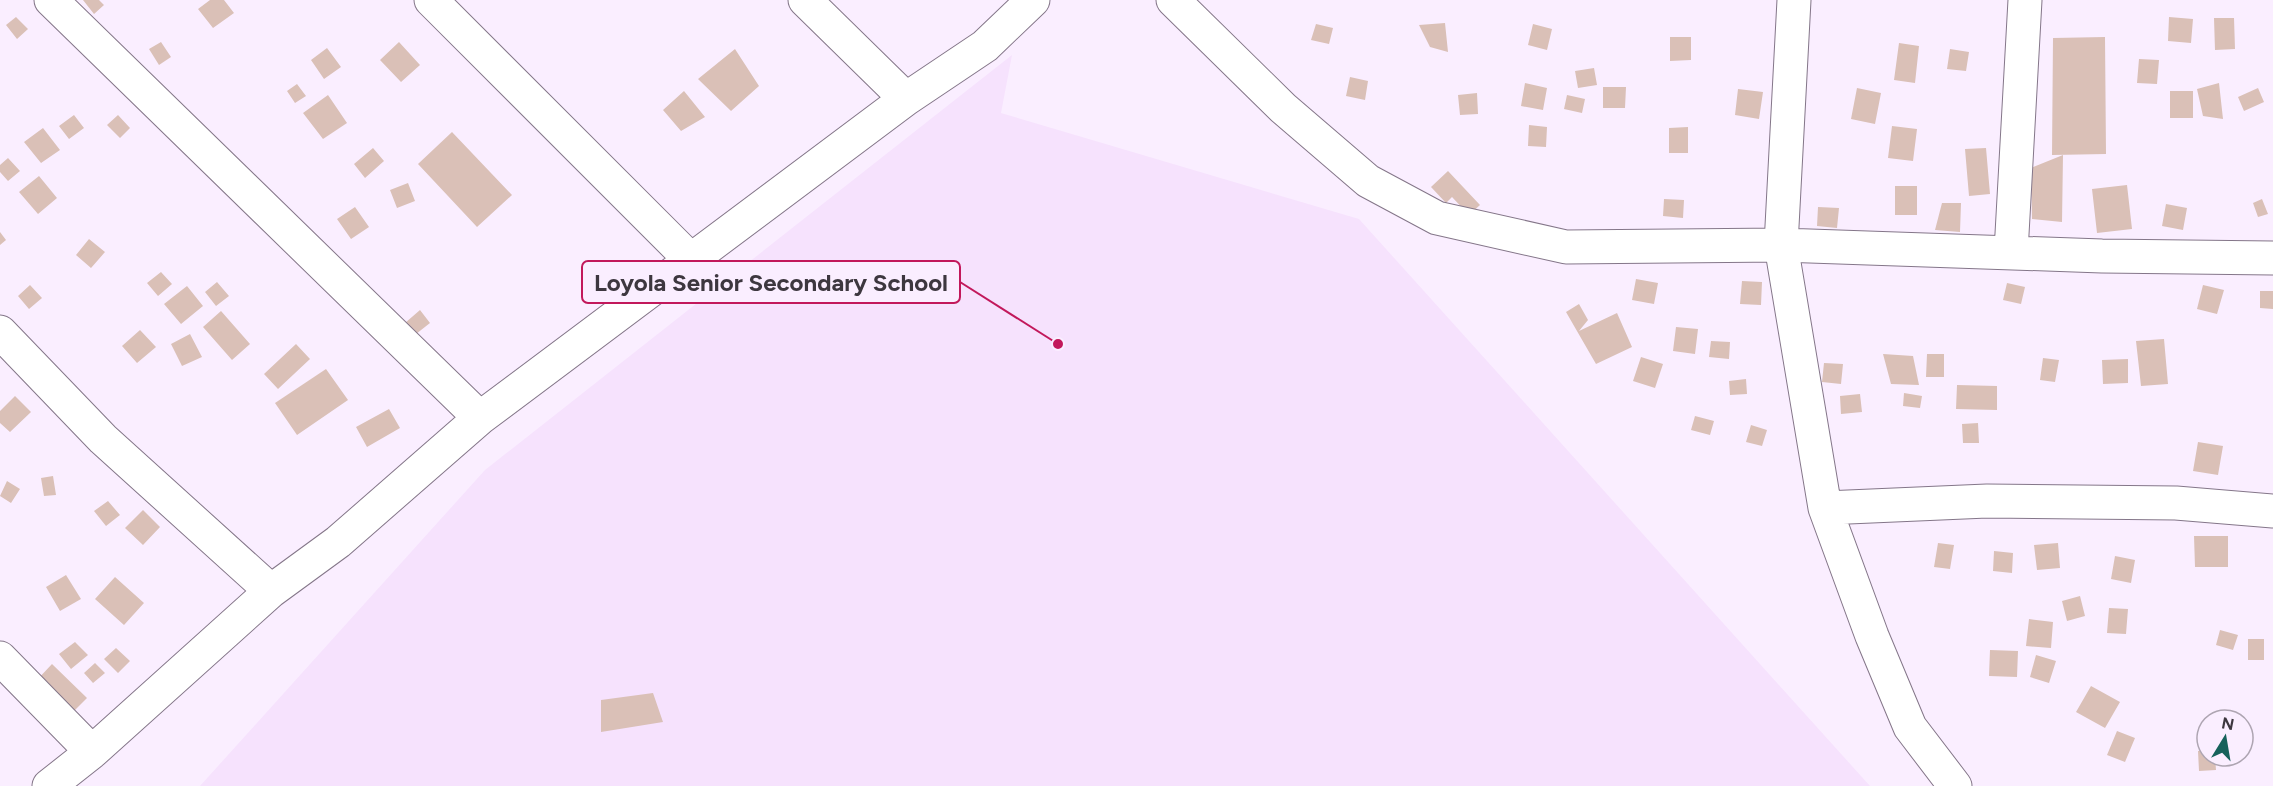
<svg xmlns="http://www.w3.org/2000/svg" width="2273" height="786" font-family="Figtree,sans-serif">
<style>
.built{fill:#f6e2fd}
.building{fill:#dac0b7}
.lines{fill:none;stroke-linecap:round;stroke-linejoin:round}
.minor-casing{stroke:#847689;stroke-width:35}
.minor{stroke:#fff;stroke-width:33}
.leader{fill:none;stroke:#c2185b;stroke-width:2}
.callout-dot{fill:#c2185b;stroke:#faeeff;stroke-width:2}
.callout{fill:#faeeff;stroke:#c2185b;stroke-width:2}
.callout-label{font-size:24px;text-anchor:middle;font-weight:bold;fill:#3d373f}
</style>
<rect width="100%" height="100%" fill="#faeeff"/>
<path class="built" d="M1012 55 1001 113 1359 219 1870 786H200L485 470Z"/>
<path class="building" d="M83 0H99L104 5 94 14Z
M210 0H224L234 13 213 28 198 9Z
M16 17 28 29 17 39 6 25Z
M2169 17 2193 19 2191 43 2168 41Z
M2214 18H2234L2235 49 2215 50Z
M1445 23 1448 52 1430 47 1419 25Z
M1316 24 1333 28 1329 44 1311 40Z
M1533 24 1552 29 1547 50 1528 45Z
M1670 37H1691V60L1670 61Z
M2105 37 2106 154 2052 155 2053 38Z
M161 42 171 57 159 65 149 49Z
M399 42 420 65 401 82 380 60Z
M1899 43 1919 46 1915 83 1894 80Z
M327 48 341 67 324 79 311 60Z
M735 49 759 86 731 111 698 79Z
M1950 49 1969 52 1966 71 1947 69Z
M2139 59 2159 60 2157 84 2137 83Z
M1594 68 1597 85 1578 88 1575 71Z
M1350 77 1368 81 1365 100 1346 96Z
M1525 83 1547 88 1543 110 1521 106Z
M2219 83 2223 119 2203 116 2197 89Z
M297 84 306 96 295 103 287 91Z
M1603 87H1626L1625 108H1603Z
M1857 88 1881 93 1875 124 1851 119Z
M2258 88 2264 102 2244 111 2238 97Z
M1738 89 1763 92 1759 119 1735 115Z
M684 91 705 117 681 131 663 110Z
M2170 91H2193V118H2170Z
M1477 93 1478 114 1460 115 1458 95Z
M328 95 347 123 323 139 303 113Z
M1567 95 1585 99 1582 113 1564 109Z
M74 115 84 128 69 139 59 126Z
M118 115 130 128 120 138 107 125Z
M1529 125 1547 127 1546 147 1528 146Z
M1892 126 1917 129 1913 161 1888 158Z
M1688 127V153H1669V128Z
M43 128 60 150 41 163 24 142Z
M452 132 512 195 477 227 418 164Z
M373 148 384 161 365 178 354 164Z
M1986 148 1990 194 1969 196 1965 149Z
M2063 155 2062 222 2032 219 2031 168Z
M8 158 20 171 8 181 0 172V165Z
M1448 171 1480 205 1469 215 1452 197 1446 203 1431 187Z
M39 176 57 198 38 214 19 192Z
M408 183 415 201 397 208 390 190Z
M2127 185 2132 229 2097 233 2092 189Z
M1895 186H1917V215H1895Z
M1664 199 1684 200 1683 218 1663 216Z
M2262 199 2268 214 2258 217 2253 203Z
M1942 203H1961L1960 232 1935 230Z
M2166 204 2187 208 2183 230 2162 226Z
M355 207 369 227 351 239 337 219Z
M1818 207 1839 208 1837 228 1817 226Z
M0 232 6 240 0 245Z
M89 239 105 252 91 268 76 255Z
M161 272 172 284 158 296 147 283Z
M1636 279 1658 283 1654 304 1632 300Z
M1742 281 1762 282 1761 305 1740 304Z
M217 282 229 296 216 306 205 292Z
M2007 283 2025 287 2021 304 2003 300Z
M30 285 42 298 29 309 18 296Z
M2203 285 2224 290 2217 314 2197 309Z
M187 286 203 306 181 324 164 304Z
M2260 291H2273V309L2260 308Z
M1579 304 1588 320 1579 331 1617 313 1632 347 1596 364 1566 312Z
M420 310 430 323 416 334 405 323Z
M221 311 250 344 232 360 203 327Z
M1676 327 1698 329 1695 354 1673 351Z
M140 330 156 347 137 363 122 346Z
M190 334 202 357 182 366 171 344Z
M2164 339 2168 384 2141 386 2136 341Z
M1711 341 1730 342 1729 359 1709 357Z
M296 344 310 359 278 389 264 374Z
M1883 354 1913 356 1919 385 1891 384Z
M1927 354H1944V377H1926Z
M1641 357 1663 364 1655 388 1633 381Z
M2043 358 2059 360 2055 382 2040 380Z
M2128 359V383L2103 384 2102 360Z
M1824 363 1843 364 1841 384 1822 382Z
M326 369 348 400 297 435 275 403Z
M1746 379 1747 394 1730 395 1729 381Z
M1957 385 1997 386V410L1956 409Z
M1904 393 1922 396 1920 408 1903 406Z
M1860 394 1862 412 1841 414 1840 396Z
M15 396 31 412 10 432 0 423V411Z
M389 409 400 428 367 447 356 427Z
M1695 416 1714 421 1710 435 1691 430Z
M1978 423 1979 443H1963L1962 424Z
M1751 425 1767 430 1762 446 1746 442Z
M2198 442 2223 446 2218 475 2193 471Z
M53 476 56 495 44 496 41 478Z
M7 481 20 489 11 503 0 496Z
M108 501 120 515 106 526 94 511Z
M143 510 160 527 143 545 125 528Z
M2194 536H2228V567H2195Z
M1938 543 1954 545 1950 569 1934 567Z
M2058 543 2060 568 2037 570 2034 545Z
M1994 551 2013 553 2012 573 1993 571Z
M2115 556 2135 560 2131 583 2111 579Z
M66 575 81 599 60 611 46 587Z
M115 577 144 603 124 625 95 599Z
M2080 596 2085 616 2067 621 2062 601Z
M2109 608 2128 609 2126 634 2107 633Z
M2029 619 2053 622 2051 648 2026 646Z
M2220 630 2238 635 2233 650 2216 645Z
M2248 639H2264V660H2248Z
M75 642 88 655 71 669 59 654Z
M116 648 130 661 118 673 104 659Z
M1990 650 2018 651 2017 677 1989 676Z
M2036 655 2056 661 2049 683 2030 677Z
M95 663 105 673 93 683 84 673Z
M52 664 87 698 71 714 36 681Z
M2091 686 2120 702 2105 728 2076 712Z
M653 693 663 722 601 732V700Z
M2117 731 2135 738 2125 762 2107 755Z
M2207 750V756H2215L2216 770 2199 771 2198 751Z"/>
<g class="lines">
<g class="minor-casing">
<path id="minor" d="M51 0 480 418
M431 0 691 260
M805 0 906 99
M1173 0 1283 108 1368 181 1437 218 1566 247 1781 245 2102 256 2273 258
M1794 0 1781 245 1825 508 1987 501 2176 503 2273 511
M2011 252 2025 0
M0 332 103 439 271 591
M1825 508 1872 636 1910 727 1955 786
M0 658 92 752
M49 786 92 752 271 591 338 542 480 418 906 99 985 46 1033 0"/>
</g>
<use href="#minor" class="minor"/>
</g>
<path class="leader" d="M1058 344L960 282"/>
<circle class="callout-dot" cx="1058" cy="344" r="6"/>
<rect class="callout" x="582" y="261" width="378" height="42" rx="6"/>
<g class="callout-label">
<text x="771" y="291">Loyola Senior Secondary School</text>
</g>
<g transform="translate(2225 738) rotate(11)"><circle r="28" fill="#faeeff" stroke="#aea5b2" stroke-width="1.5"/>
<path d="M0-4.5L10 22L0 15L-10 22Z" fill="#16625b"/>
<text y="-9" font-size="16" font-weight="bold" text-anchor="middle" fill="#3d373f">N</text>
</g>
</svg>
